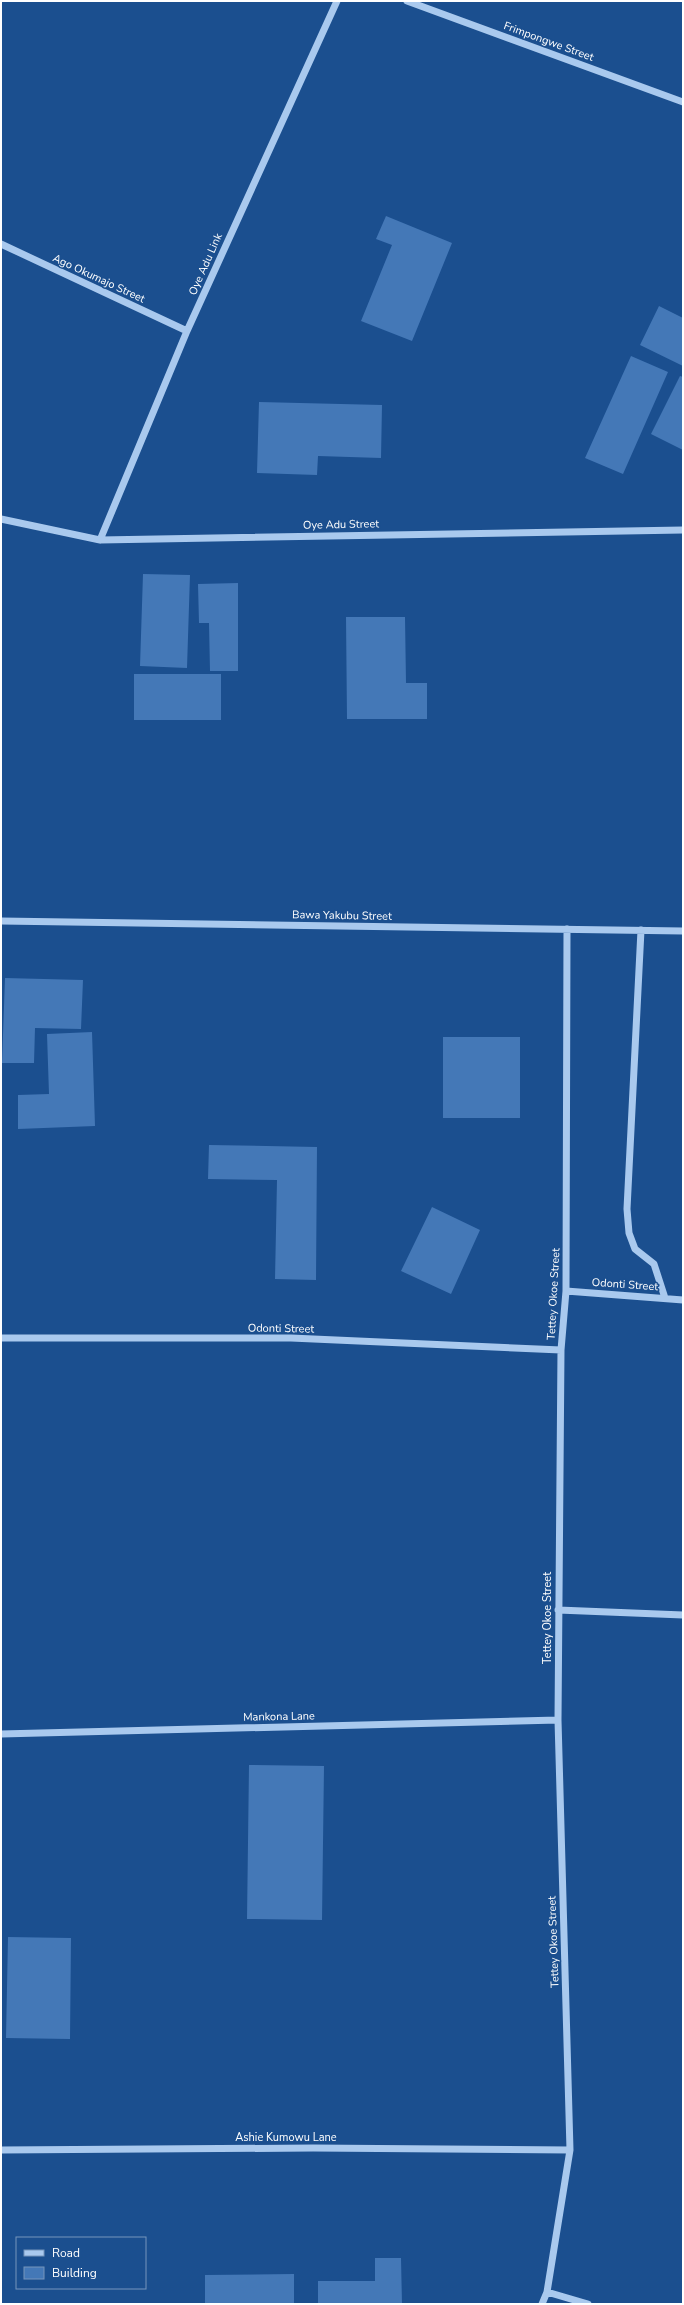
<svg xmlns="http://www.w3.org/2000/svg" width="684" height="2305" font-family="'Nunito Sans',sans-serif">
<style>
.building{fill:#4478b7}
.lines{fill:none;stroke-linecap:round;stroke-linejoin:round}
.minor{stroke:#a9c9ee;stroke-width:7}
.labels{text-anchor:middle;stroke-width:3;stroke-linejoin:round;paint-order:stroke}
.street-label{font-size:11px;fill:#fff;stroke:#1b4f8f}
</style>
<rect width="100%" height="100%" fill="#1b4f8f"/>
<path class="building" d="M386 216 452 243 412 341 361 321 392 245 376 239Z
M659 306 683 318V366L640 345Z
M631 356 668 372 623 474 585 458Z
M680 376 683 377V450L651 434Z
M259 402 382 405 381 458 318 456 317 475 257 473Z
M143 574 190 575 187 668 140 666Z
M238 583V671H210L209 623H199L198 584Z
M346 617H405L406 683H427V719H347Z
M134 674H221V720H134Z
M5 978 83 980 81 1029 35 1028 34 1063H2Z
M92 1032 95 1126 18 1129V1095L49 1094 47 1034Z
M443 1037H520V1118H443Z
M209 1145 317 1147 316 1280 275 1279 277 1180 208 1179Z
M432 1207 480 1230 451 1294 401 1271Z
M249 1765 324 1766 322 1920 247 1919Z
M8 1937 71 1938 70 2039 6 2038Z
M375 2258H401L402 2304H318V2281H375Z
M294 2274V2304H205V2275Z"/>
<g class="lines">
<path class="minor" d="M407 1 683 102
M1 244 187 331
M1 519 100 540 683 530
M100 540 187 331 337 1
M1 921 683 931
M641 930 627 1209 629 1233 635 1249 654 1264 665 1298
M566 1291 683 1300
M1 1338H291L561 1350
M558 1610 683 1615
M1 1734 558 1720
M1 2150 313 2148 570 2150
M547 2292 588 2304
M542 2304 547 2292 570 2150 558 1720 561 1350 566 1291 567 929"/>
</g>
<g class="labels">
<g class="street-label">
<text transform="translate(549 41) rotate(20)" y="4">Frimpongwe Street</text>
<text transform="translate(205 264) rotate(-66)" y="4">Oye Adu Link</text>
<text transform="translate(99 278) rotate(25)" y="4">Ago Okumajo Street</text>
<text transform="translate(341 524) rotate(-1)" y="4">Oye Adu Street</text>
<text transform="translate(342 915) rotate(1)" y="4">Bawa Yakubu Street</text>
<text transform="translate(625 1284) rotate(4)" y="4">Odonti Street</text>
<text transform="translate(553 1294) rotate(-87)" y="4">Tettey Okoe Street</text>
<text transform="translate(281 1328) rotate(1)" y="4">Odonti Street</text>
<text transform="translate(547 1618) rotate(-90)" y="4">Tettey Okoe Street</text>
<text transform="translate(279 1716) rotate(-1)" y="4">Mankona Lane</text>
<text transform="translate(553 1942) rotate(-92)" y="4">Tettey Okoe Street</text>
<text x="286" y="2141">Ashie Kumowu Lane</text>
</g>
</g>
<rect width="684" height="2305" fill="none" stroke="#ffffff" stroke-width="4"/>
<rect x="16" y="2237" width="130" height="52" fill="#1b4f8f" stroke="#7695bc"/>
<rect x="24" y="2250" width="20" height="6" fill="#a9c9ee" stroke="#7695bc"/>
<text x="52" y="2257" font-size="12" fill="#ffffff">Road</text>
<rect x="24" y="2267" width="20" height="12" fill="#4478b7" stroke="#7695bc"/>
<text x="52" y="2277" font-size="12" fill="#ffffff">Building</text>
</svg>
